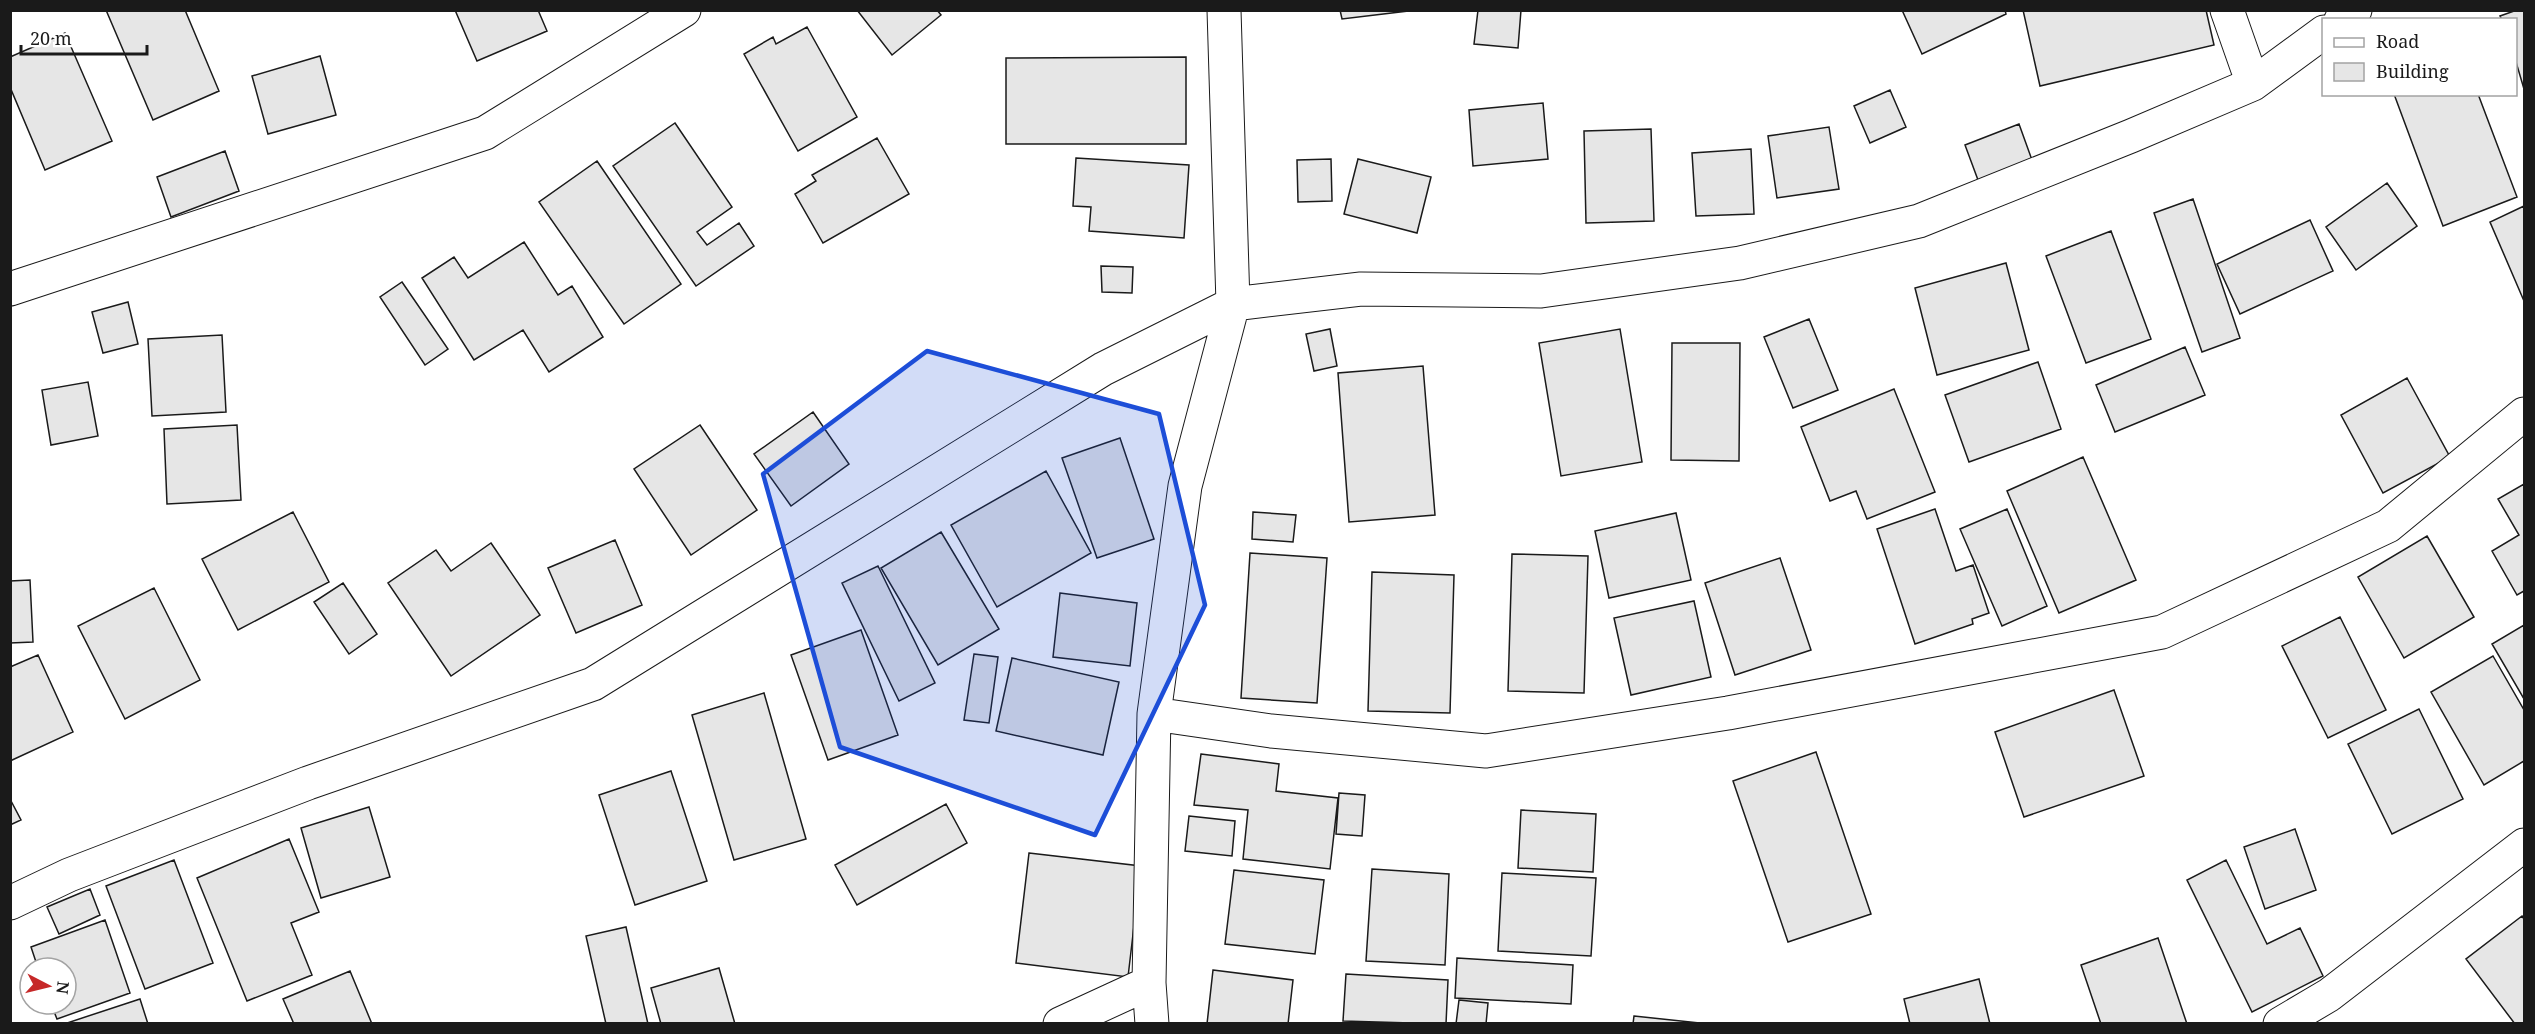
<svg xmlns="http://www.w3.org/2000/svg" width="2535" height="1034" font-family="'Noto Serif',serif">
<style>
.building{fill:#e6e6e6;stroke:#1a1a1a;stroke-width:1.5}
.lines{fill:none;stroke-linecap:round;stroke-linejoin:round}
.minor-casing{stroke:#1a1a1a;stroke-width:35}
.minor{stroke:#fff;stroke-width:33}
.marked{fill:#1d4ed8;fill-opacity:0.2;stroke:#1d4ed8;stroke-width:4.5;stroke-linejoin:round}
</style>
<rect width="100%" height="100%" fill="#fff"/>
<path class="building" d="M106 10H185L219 91 153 120Z
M455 10H538L547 31 477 61Z
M857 10H937L941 15 892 55Z
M1340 10H1408V11L1342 19Z
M1478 10H1521L1518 48 1474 44Z
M1902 10H2005L2006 14 1922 54Z
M2023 10H2206L2214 45 2040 86Z
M2517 10H2524V89L2516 62V20H2502L2500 16Z
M807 27 857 117 798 151 744 54 773 37 776 44Z
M65 33 112 141 45 170 10 87V57Z
M320 56 336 115 268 134 252 76Z
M1186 57V144H1006V58Z
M1890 90 1906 127 1870 143 1854 106Z
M2394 94H2478L2517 197 2443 226Z
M1543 103 1548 159 1473 166 1469 110Z
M675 123 732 207 697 232 707 245 739 223 754 246 696 286 613 166Z
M2019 124 2032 160 1978 180 1965 145Z
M1829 127 1839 189 1777 198 1768 136Z
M1651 129 1654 221 1586 223 1584 131Z
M877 138 909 194 823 243 795 194 816 181 812 175Z
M1751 149 1754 214 1696 216 1692 153Z
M225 151 239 191 171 217 157 177Z
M1076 158 1189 165 1184 238 1089 231 1091 207 1073 206Z
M1331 159 1332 201 1298 202 1297 160Z
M1358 159 1431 177 1417 233 1344 214Z
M597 161 681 284 624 324 539 202Z
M2387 183 2417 226 2356 270 2326 227Z
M2193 199 2240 338 2202 352 2154 213Z
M2524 206V301L2490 222Z
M2310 220 2333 271 2240 314 2217 264Z
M2111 231 2151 339 2086 363 2046 256Z
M524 242 558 295 572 286 603 337 549 372 523 330 474 360 422 278 454 257 468 278Z
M2006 263 2029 350 1937 375 1915 288Z
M1101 266 1133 267 1132 293 1102 292Z
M402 282 448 349 425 365 380 297Z
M128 302 138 344 103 353 92 312Z
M1809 319 1838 390 1793 408 1764 337Z
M1330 329 1337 366 1314 371 1306 334Z
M1620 329 1642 462 1561 476 1539 343Z
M222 335 226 412 152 416 148 339Z
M1672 343H1740L1739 461 1671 460Z
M2185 347 2205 395 2115 432 2096 385Z
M2038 362 2061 429 1969 462 1945 395Z
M1423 366 1435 515 1349 522 1338 373Z
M2407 378 2450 457 2383 493 2341 415Z
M88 382 98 436 51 445 42 390Z
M1894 389 1935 492 1867 519 1856 491 1830 501 1801 427Z
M813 412 849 464 791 506 754 454Z
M237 425 241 500 167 504 164 429Z
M700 425 757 510 691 555 634 469Z
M1120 438 1154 539 1097 558 1062 458Z
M2083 457 2136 580 2059 613 2007 491Z
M1046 471 1091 553 997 607 951 525Z
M2524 484V591L2517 595 2492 551 2519 535 2498 499Z
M1935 509 1956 571 1973 565 1989 613 1972 619 1973 624 1915 644 1877 529Z
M2007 509 2047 606 2002 626 1960 529Z
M293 512 329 582 238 630 202 559Z
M1253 512 1296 515 1293 542 1252 539Z
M1676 513 1691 580 1609 598 1595 531Z
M941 532 999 629 938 665 881 568Z
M2427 536 2474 617 2404 658 2358 577Z
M615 540 642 605 576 633 548 568Z
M491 543 540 615 451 676 388 583 436 550 451 571Z
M1250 553 1327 558 1317 703 1241 698Z
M1512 554 1588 556 1584 693 1508 691Z
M1780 558 1811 650 1735 675 1705 583Z
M878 566 935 683 899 701 842 583Z
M1372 572 1454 575 1450 713 1368 711Z
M30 580 33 642 10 643V581Z
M343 583 377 634 349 654 314 602Z
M154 588 200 680 125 719 78 626Z
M1060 593 1137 603 1130 666 1053 657Z
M1694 601 1711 677 1631 695 1614 618Z
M2340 617 2386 710 2328 738 2282 646Z
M2524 625V699L2492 644Z
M861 630 898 735 828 760 791 655Z
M974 654 998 657 989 723 964 720Z
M38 655 73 732 10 761V667Z
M2493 656 2524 710V761L2484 785 2431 692Z
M1012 658 1119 682 1103 755 996 731Z
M2114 690 2144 776 2024 817 1995 732Z
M764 693 806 839 734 860 692 715Z
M2419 709 2463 799 2392 834 2348 744Z
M1816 752 1871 914 1788 942 1733 781Z
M1201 754 1279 764 1276 791 1338 798 1330 869 1243 859 1248 810 1194 805Z
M671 771 707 881 635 905 599 795Z
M1339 793 1365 795 1362 836 1336 834Z
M10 799 21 820 10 825Z
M946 804 967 843 857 905 835 865Z
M369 807 390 877 321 898 301 828Z
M1521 810 1596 814 1593 872 1518 868Z
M1189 816 1235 821 1232 856 1185 851Z
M2295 829 2316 890 2265 909 2244 847Z
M289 839 319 912 291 923 312 975 247 1001 197 878Z
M1029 853 1141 866 1128 977 1016 963Z
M174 860 213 963 145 989 106 886Z
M2226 860 2267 944 2300 928 2323 976 2252 1012 2187 880Z
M1372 869 1449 874 1445 965 1366 961Z
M1234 870 1324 880 1315 954 1225 944Z
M1502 873 1596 878 1591 956 1498 951Z
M90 889 100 915 59 934 47 907Z
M2522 916 2524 919V1024H2515L2466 959Z
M105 920 130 993 57 1019 51 1004H66V968H38L31 947Z
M626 927 648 1024H606L586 936Z
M2158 938 2187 1024H2101L2081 965Z
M1457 958 1573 965 1571 1004 1455 998Z
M719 968 735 1024H661L651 988Z
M1213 970 1293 980 1288 1024H1207Z
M350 971 372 1024H294L283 999Z
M1346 974 1448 980 1446 1024 1343 1021Z
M1979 979 1990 1024H1910L1904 999Z
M140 999 148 1024H67V1023Z
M1459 1000 1488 1003 1486 1024H1456Z
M1634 1016 1709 1024H1633Z"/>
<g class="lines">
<g class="minor-casing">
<path id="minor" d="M2227 10 2253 84
M2341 20 2355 10
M10 289 485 133 684 10
M1154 714 1271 731 1486 751 1728 713 2162 632 2388 526 2524 414
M10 903 69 875 308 783 593 684 1103 369 1233 304 1361 289 1541 291 1740 263 1919 221 2131 136 2253 84 2324 32
M1060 1024 1149 983
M1152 1024 1149 983 1154 714 1185 486 1233 304 1224 10
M2280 1024 2329 995 2524 845"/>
</g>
<use href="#minor" class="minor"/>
</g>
<path class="marked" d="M927 351 1159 414 1205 605 1095 835 840 747 763 474Z"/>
<rect width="2535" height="1034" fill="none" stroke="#1a1a1a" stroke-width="24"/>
<rect x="2322" y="18" width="195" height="78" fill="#ffffff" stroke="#a3a3a3" stroke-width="1.5"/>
<rect x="2334" y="38" width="30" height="9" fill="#ffffff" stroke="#a3a3a3" stroke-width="1.5"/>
<text x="2376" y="48" font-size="18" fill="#1a1a1a">Road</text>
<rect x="2334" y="63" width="30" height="18" fill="#e6e6e6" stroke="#a3a3a3" stroke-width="1.5"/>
<text x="2376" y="78" font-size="18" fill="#1a1a1a">Building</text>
<g transform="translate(48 986) rotate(97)"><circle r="28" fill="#ffffff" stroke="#a3a3a3" stroke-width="1.5"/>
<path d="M0-4.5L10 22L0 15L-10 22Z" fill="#c62828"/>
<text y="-9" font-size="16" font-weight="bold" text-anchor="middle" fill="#1a1a1a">N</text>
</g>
<path d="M21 45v9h126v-9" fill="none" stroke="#1a1a1a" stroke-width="3"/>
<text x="30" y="45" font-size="18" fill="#1a1a1a" stroke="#ffffff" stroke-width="4.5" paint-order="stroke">20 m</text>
</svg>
